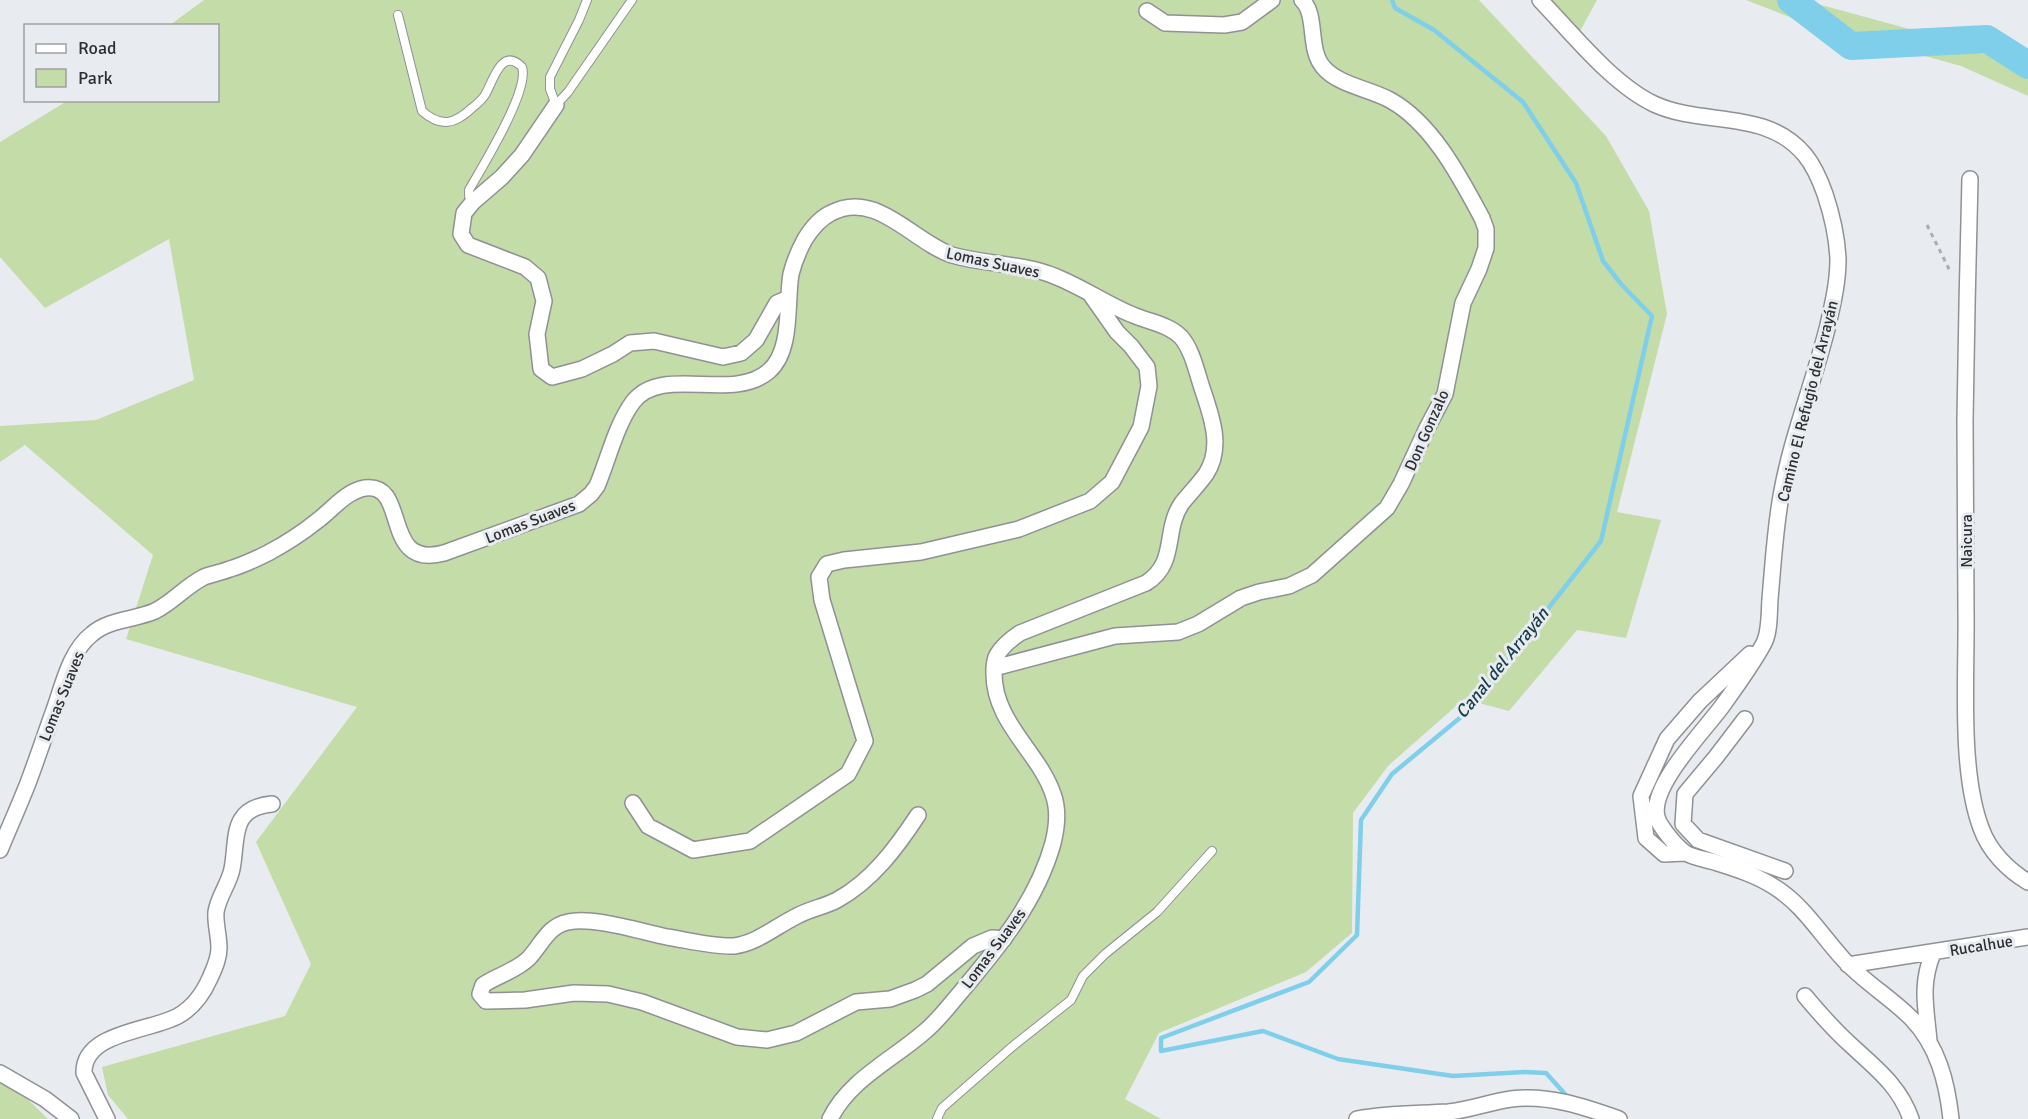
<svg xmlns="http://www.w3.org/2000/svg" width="2028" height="1119" font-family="Signika,sans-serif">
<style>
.green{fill:#c3dca8}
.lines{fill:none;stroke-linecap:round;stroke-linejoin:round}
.stream{stroke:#7fcfea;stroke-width:4.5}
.river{stroke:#7fcfea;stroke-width:28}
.lane-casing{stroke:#8e9195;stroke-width:10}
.street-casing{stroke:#8e9195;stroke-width:18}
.path{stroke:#aaadb1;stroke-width:3;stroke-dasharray:4.5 4.5;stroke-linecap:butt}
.lane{stroke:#fff;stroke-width:8}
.street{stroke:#fff;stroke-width:15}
.labels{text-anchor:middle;stroke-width:6;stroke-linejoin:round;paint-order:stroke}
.street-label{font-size:16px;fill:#2e2f31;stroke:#e8ecf0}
.water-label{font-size:18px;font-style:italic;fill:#193e4a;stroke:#e8ecf0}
</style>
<rect width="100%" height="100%" fill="#e8ecf0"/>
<path class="green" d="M204 0H1479L1606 136 1649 211 1667 314 1617 512 1661 520 1626 638 1577 630 1509 711 1464 699 1388 766 1353 813 1352 933 1306 972 1159 1033 1125 1099 1161 1119H128L108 1095 102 1067 285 1016 311 964 256 842 357 707 126 639 153 555 25 445 0 462V426L96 420 194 380 169 239 45 308 0 257V142L67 101 218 100V26L170 25Z
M1546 0H1597L1579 33Z
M1746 0H1803L1924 33 1994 57 2028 76V96L1961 66 1805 23Z
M0 1084 14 1086 48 1119H0Z"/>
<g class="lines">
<path class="stream" d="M1392 0 1395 8 1434 30 1523 102 1576 183 1603 261 1621 284 1652 316 1601 541 1467 712 1392 774 1361 820 1357 935 1309 982 1161 1038V1051L1263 1031 1338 1059 1453 1076 1525 1072 1546 1073 1565 1094"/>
<path class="river" d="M1791 0 1851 46 1987 39 2028 65"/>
<g class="lane-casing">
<path id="lane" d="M587 0 579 20 550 77V89L556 105 568 92 632 0
M398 15 422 111C441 128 455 124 472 108 477 104 482 100 485 95 493 82 501 46 522 67 530 90 482 167 469 190V196L473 202
M937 1119 942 1108 1013 1046 1071 1000 1083 976 1105 954 1157 912 1212 851"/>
</g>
<g class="street-casing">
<path id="street" d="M1540 0C1572 33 1612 84 1654 104 1704 127 1766 108 1805 155 1814 166 1820 180 1825 194 1832 215 1837 237 1838 259 1838 282 1833 303 1828 325 1814 382 1791 438 1781 496 1775 530 1773 565 1770 599 1769 613 1770 631 1764 643 1754 662 1736 687 1723 705 1706 729 1649 786 1657 817 1659 826 1676 846 1684 852 1691 857 1703 859 1711 861 1733 868 1754 874 1773 886 1804 905 1820 934 1844 960 1864 982 1890 997 1911 1018 1938 1046 1947 1082 1951 1119
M1147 11 1165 23 1224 25 1242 22 1272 0
M556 105 522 155 502 177 473 202 464 213 461 234 468 245 525 267 538 278 544 301 537 334 541 369 552 377 582 369 613 354 630 343 654 341 723 357 741 353 756 340 777 303 789 298
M1970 179C1968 259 1966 340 1965 420 1965 484 1966 548 1966 611 1967 675 1959 769 1981 828 1989 851 2008 870 2028 882
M994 668 1115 636 1178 632 1198 624 1241 598 1259 592 1289 586 1312 575 1387 508 1401 484 1427 428 1445 394 1463 303 1479 269 1486 248V229L1482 218C1460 177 1432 123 1390 100 1370 89 1339 85 1324 68 1307 50 1318 15 1302 0
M1745 719 1716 757 1685 794 1683 824 1698 840 1785 871
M633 803 648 826 693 850 750 841 848 774 865 741 822 600 819 577 827 564 844 560 921 552 1019 529 1090 501 1112 482 1141 427 1149 386 1147 367 1131 346 1117 332 1091 295
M918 815C897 847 872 881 837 900 824 907 809 909 795 917 775 927 757 943 734 946 714 947 687 940 667 937 642 932 592 916 568 922 548 926 542 944 529 958 516 971 498 975 483 985L480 994 486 1001 525 1000 574 993 608 994 642 1002 737 1037 767 1040 796 1033 856 1002 890 999 915 990 927 984 973 946 992 938 1004 939
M0 850C9 828 19 806 28 783 37 759 45 735 54 710 63 685 70 651 92 634 109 619 135 620 155 611 173 602 186 586 204 577 212 574 222 572 230 569 243 565 256 559 268 553 285 544 302 533 317 521 332 510 346 491 365 488 410 482 380 570 444 553L579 504 591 494 597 486C608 460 616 425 633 402 662 364 732 403 769 371 793 350 786 303 791 274 794 262 799 250 805 239 812 228 819 219 831 213 876 189 913 242 952 255 982 264 1016 263 1046 273 1077 283 1103 303 1133 315 1149 322 1168 324 1181 337 1193 351 1197 374 1203 391 1212 418 1223 448 1206 474 1199 484 1190 493 1182 503 1163 530 1178 563 1146 583L1020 633C1011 639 1003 645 997 655 994 660 994 667 994 672 993 722 1039 752 1053 794 1059 810 1057 827 1053 843 1037 901 998 948 960 993 948 1007 937 1022 923 1033 892 1060 849 1080 830 1119
M1685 853 1664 854 1646 838 1641 796 1667 739 1700 701 1750 654
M1848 965 2028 937
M1805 996C1820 1014 1835 1031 1853 1047 1877 1069 1900 1087 1911 1119
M1929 1041C1926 1007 1920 985 1933 953
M0 1073 45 1099 71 1119
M107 1119 84 1073C83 1032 151 1031 178 1016 194 1007 203 994 210 978 214 969 219 959 219 948 219 936 215 923 216 912 218 897 229 884 232 869 238 839 229 808 272 804
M1357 1119C1389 1113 1416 1114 1448 1112 1470 1110 1490 1102 1511 1099 1548 1094 1585 1107 1619 1119"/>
</g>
<path class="path" d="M1927 225 1951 273"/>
<use href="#lane" class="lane"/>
<use href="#street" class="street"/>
</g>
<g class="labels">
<g class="street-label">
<text transform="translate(993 262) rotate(12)" y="6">Lomas Suaves</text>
<text transform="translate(1807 401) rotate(-76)" y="6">Camino El Refugio del Arrayán</text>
<text transform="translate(1426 430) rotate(-66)" y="6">Don Gonzalo</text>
<text transform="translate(530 521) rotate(-21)" y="6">Lomas Suaves</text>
<text transform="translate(1966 541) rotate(-90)" y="6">Naicura</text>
<text transform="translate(61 696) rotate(-68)" y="6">Lomas Suaves</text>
<text transform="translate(1981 945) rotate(-9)" y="6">Rucalhue</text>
<text transform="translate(993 948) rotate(-53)" y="6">Lomas Suaves</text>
</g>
<g class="water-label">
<text transform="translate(1502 663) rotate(-51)" y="6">Canal del Arrayán</text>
</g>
</g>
<rect x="24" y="24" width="195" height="78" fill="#e8ecf0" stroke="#9ea0a4" stroke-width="1.5"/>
<rect x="36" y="44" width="30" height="9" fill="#ffffff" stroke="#9ea0a4" stroke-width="1.5"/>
<text x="78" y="54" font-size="18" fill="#2e2f31">Road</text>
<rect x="36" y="69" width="30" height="18" fill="#c3dca8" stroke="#9ea0a4" stroke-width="1.5"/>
<text x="78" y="84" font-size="18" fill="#2e2f31">Park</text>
</svg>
